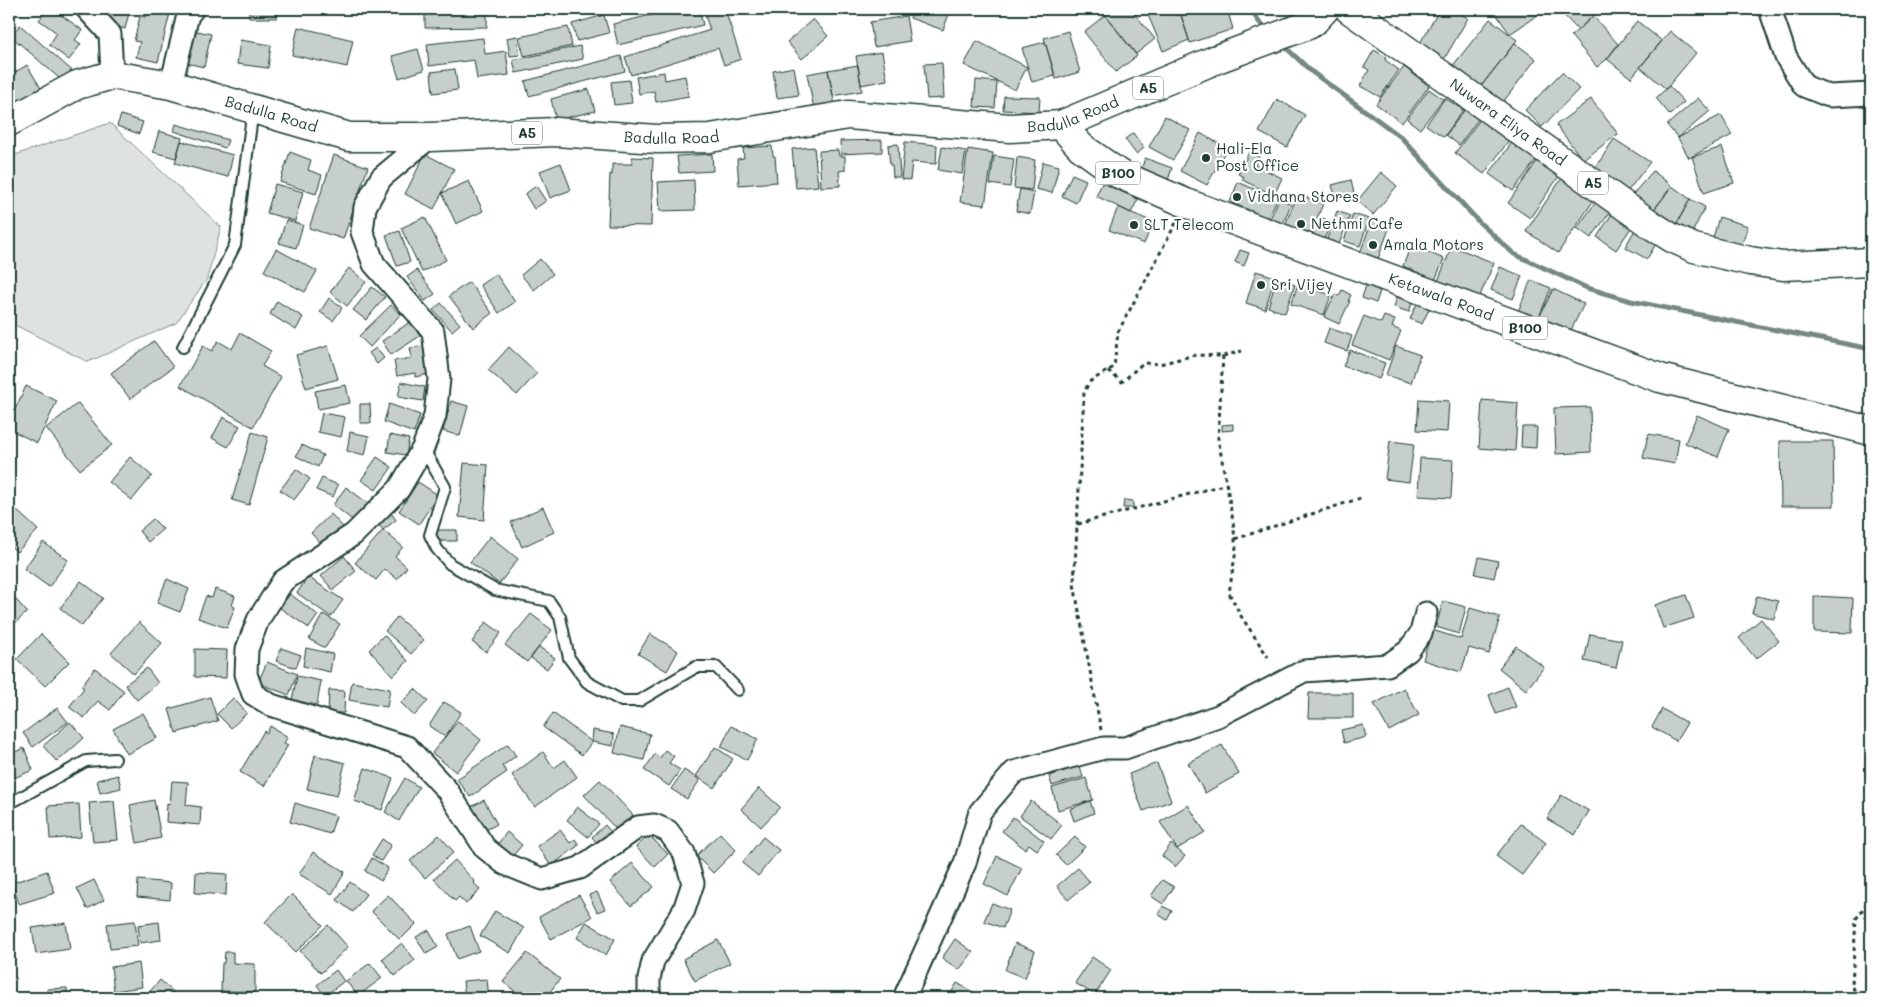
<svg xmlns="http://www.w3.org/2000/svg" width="1880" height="1007" font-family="Mali,sans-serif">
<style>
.green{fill:#dee3e2;stroke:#7e908b}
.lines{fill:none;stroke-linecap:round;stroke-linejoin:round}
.stream{stroke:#758883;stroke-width:5}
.building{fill:#c7cfcc;stroke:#1f3d34}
.service-casing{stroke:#1f3d34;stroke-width:14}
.minor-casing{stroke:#1f3d34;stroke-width:25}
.primary-casing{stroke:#1f3d34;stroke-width:31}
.trunk-casing{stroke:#1f3d34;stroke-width:31}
.path{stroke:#1f3d34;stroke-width:3;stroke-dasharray:4 4;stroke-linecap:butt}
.service{stroke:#fff;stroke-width:10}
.minor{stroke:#fff;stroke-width:21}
.primary{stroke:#fff;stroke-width:28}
.trunk{stroke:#fff;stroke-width:28}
.poi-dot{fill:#1f3d34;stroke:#fff;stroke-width:2}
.labels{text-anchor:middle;stroke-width:4.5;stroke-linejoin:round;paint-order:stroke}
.shield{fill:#fff;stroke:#627771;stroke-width:1}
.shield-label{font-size:14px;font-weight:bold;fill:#1f3d34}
.street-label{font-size:15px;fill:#1f3d34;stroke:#fff}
.poi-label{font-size:15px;fill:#1f3d34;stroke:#fff;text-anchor:start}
</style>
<rect width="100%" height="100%" fill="#fff"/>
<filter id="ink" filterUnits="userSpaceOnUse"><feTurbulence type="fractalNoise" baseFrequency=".02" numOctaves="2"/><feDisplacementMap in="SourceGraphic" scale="10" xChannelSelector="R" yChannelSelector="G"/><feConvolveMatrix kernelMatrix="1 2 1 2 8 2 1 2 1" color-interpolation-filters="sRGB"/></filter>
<g filter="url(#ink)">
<path class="green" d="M110 123 221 227 207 279 176 323 88 362 9 322V157Z"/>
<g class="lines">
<path class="stream" d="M1250 9 1260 23 1267 30
M1283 45 1312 72 1401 137 1479 222 1514 254 1587 288 1631 301 1871 349"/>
</g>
<path class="building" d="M48 9H53L82 30 75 40 81 44 69 60 49 45 57 33 39 20Z
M110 9H130L125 29 106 24Z
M148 9H171L158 62 136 57 140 42 134 41 140 16 146 17Z
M249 9H278L277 18H249Z
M425 9H487V27L425 28Z
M677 9H699L703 25 618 45 613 24Z
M703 9H725L741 59 724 65 718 48 631 75 625 57 710 30Z
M913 9H951L943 30 910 18Z
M1104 9H1131L1155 39 1136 54 1102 11Z
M1147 9H1179L1189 40 1163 51 1146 10Z
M1179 9H1227L1233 29 1190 43Z
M1440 9H1452L1468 18 1442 63 1417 48Z
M1498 9H1546L1510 34 1494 11Z
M1558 9H1601L1578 30Z
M604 15 609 33 577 41 572 24Z
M1105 15 1137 56 1116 72 1084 32Z
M906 16 910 41 874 47 870 22Z
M1593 16 1618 44 1607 59 1597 67 1571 36Z
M813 19 828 36 802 59 787 42Z
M1490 19 1517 40 1478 90 1451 68Z
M1637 21 1662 41 1631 78 1607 59Z
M20 25 77 75 68 86 11 36Z
M298 27 353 40 347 67 292 55Z
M568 27 572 46 524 56 519 37Z
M193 30 211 34 204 67 186 63Z
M1068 31 1080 72 1056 79 1044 38Z
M1670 31 1696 53 1666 89 1640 67Z
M517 36 520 55 510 56 507 38Z
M483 38 485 54 506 51 509 75 477 79 474 60 429 66 427 44Z
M240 40 271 45 268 68 237 64Z
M977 41 1027 67 1015 90 964 65Z
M1045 42 1055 76 1032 82 1022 48Z
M1515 43 1536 59 1500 106 1478 90Z
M580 46 583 59 516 73 513 60Z
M418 49 424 70 399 78 392 56Z
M1374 50 1386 57 1385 60 1399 70 1380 97 1360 86 1369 70 1364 67Z
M882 52 887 80 861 85 856 56Z
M621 56 625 71 529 96 525 81Z
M942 63 944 98 927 99 924 64Z
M27 65 45 95 9 113V76Z
M858 65 862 91 833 96 828 70Z
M794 67 799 95 777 98 773 71Z
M1404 67 1429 86 1402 123 1376 104Z
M455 69 458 90 433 93 431 72Z
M828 70 835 106 814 109 807 74Z
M664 72 665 80 685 76 689 96 656 102 654 91 639 94 636 77Z
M1562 72 1579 89 1542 127 1525 110Z
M629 80 632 103 614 105 611 82Z
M976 80 997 82 995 108 974 107Z
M1669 86 1684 102 1670 115 1656 98Z
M589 89 595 111 556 120 551 99Z
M1429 89 1443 99 1420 129 1407 119Z
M1004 96 1040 97 1039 112 1003 110Z
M1445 98 1463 110 1444 137 1426 125Z
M1698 98 1710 111 1678 138 1667 125Z
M1277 99 1305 115 1287 147 1259 132Z
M1591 99 1618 134 1583 160 1556 125Z
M1466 108 1479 118 1459 145 1446 135Z
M121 115 143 122 139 134 117 126Z
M1721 115 1732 135 1689 158 1678 138Z
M1165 116 1190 130 1173 160 1149 147Z
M1481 118 1510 139 1484 174 1455 153Z
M176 124 228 140 225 148 174 131Z
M159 131 182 138 176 158 153 152Z
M1133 133 1144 148 1136 154 1125 139Z
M1200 133 1227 148 1207 185 1180 171Z
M1516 137 1540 155 1513 191 1489 174Z
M1614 139 1650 162 1627 192 1594 170Z
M882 140V152L841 154 840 141Z
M181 141 233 155 228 177 175 163Z
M905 142 937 145 936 164 912 162 910 180 901 179Z
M898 144 900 177H893L892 165H890L888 145Z
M772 146 773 156H775L777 182 739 185 737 159 744 158 743 148Z
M814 147 818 186 796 188 792 149Z
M942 147 966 151 962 174 938 170Z
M1722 147 1734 183 1704 193 1692 157Z
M968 149 993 153 985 205 960 202Z
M838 150 839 156H845V170L839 171 840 186 821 187 819 151Z
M290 152 311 160 308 170 322 175 316 194 280 182Z
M1249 152 1259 157 1255 165 1282 178 1274 195 1242 180 1244 177 1238 174Z
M425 154 454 169 434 209 405 194Z
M712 154 713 171 679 173 677 156Z
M334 155 368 167 343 239 309 228Z
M994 156 1014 159 1010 187 990 184Z
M632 157 653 158 651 226 608 225 610 174 612 175V164H632Z
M1017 157 1035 160 1032 190 1014 188Z
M1540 157 1562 172 1530 218 1508 203Z
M1145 158 1172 168 1168 180 1141 170Z
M1043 162 1059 166 1052 193 1036 189Z
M561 163 571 190 550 198 540 171Z
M1653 171 1672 186 1653 211 1633 194Z
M1381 172 1397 186 1373 215 1357 201Z
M1566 172 1598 194 1558 253 1526 231Z
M1072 174 1086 180 1076 203 1062 196Z
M694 180 695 210 660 211 658 182Z
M1351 180 1354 194 1336 199 1332 185Z
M469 181 483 211 456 224 442 193Z
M1238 182 1277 199 1268 218 1230 202Z
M1102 183 1138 199 1131 213 1096 196Z
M275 184 303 192 295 221 267 213Z
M536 186 546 201 534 209 525 194Z
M1672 186 1690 199 1676 225 1653 211Z
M1020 189 1034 192 1030 214 1016 211Z
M1298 194 1323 204 1310 235 1285 225Z
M1602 194 1616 204 1591 238 1577 228Z
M1279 199 1291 204 1282 226 1269 221Z
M1690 199 1705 207 1692 233 1676 225Z
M1617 206 1637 219 1616 250 1597 237Z
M1118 207 1153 222 1144 244 1109 230Z
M1337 211 1350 216 1337 249 1325 244Z
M1353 214 1369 219 1360 246 1344 241Z
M425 217 446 260 422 272 401 228Z
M1320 217 1332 222 1324 239 1312 234Z
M1719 217 1748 226 1741 247 1713 238Z
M286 220 303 225 296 248 279 243Z
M1372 220 1390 226 1378 259 1360 253Z
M1639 223 1661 235 1647 259 1625 247Z
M400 231 410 262 397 266 386 235Z
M1411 245 1444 259 1435 280 1403 266Z
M1452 246 1494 263 1479 298 1438 281Z
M276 249 317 271 305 292 264 271Z
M1240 250 1249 253 1244 266 1235 262Z
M540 259 553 274 534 290 521 275Z
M1500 267 1522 276 1513 299 1491 290Z
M349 268 366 282 347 306 330 292Z
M417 270 435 294 425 301 407 277Z
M1256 271 1275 277 1265 309 1246 303Z
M496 274 515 302 499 313 480 285Z
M1277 278 1295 285 1285 313 1268 307Z
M1531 280 1551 288 1537 322 1517 314Z
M469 282 492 313 473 328 449 296Z
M1298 284 1331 295 1324 315 1291 304Z
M1366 285 1380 291 1376 303 1362 298Z
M372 287 385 297 366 320 353 310Z
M1553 289 1584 304 1567 338 1537 322Z
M1342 290 1351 295 1348 301H1350L1339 324 1324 317 1335 294 1339 296Z
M1397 297 1412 303 1409 312 1394 307Z
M329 298 342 308 333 321 320 312Z
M1419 299 1431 305 1422 324 1410 319Z
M277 301 303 317 296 330 270 314Z
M441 303 460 324 452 331 433 310Z
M391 305 401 314 370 347 359 336Z
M1364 316 1381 323 1384 316 1395 320 1392 327 1401 331 1389 360 1352 345Z
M410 322 420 336 391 355 382 341Z
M1329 328 1352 336 1347 351 1324 343Z
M240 333 271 351 262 366 281 377 253 427 180 386 203 346 212 351 218 341 232 349Z
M154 341 173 367 130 399 111 373Z
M328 346 338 379 306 388 296 355Z
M423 346 429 374 415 377V373L397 376 394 361 412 358 410 348Z
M1396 346 1420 355 1411 383 1386 375Z
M509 347 537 373 517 395 488 370Z
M376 348 384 358 377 364 369 353Z
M1350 350 1385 363 1379 379 1343 366Z
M401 382 425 387 423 401 398 397Z
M346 385 350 403 318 409 315 391Z
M26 386 57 401 37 443 9 429V422Z
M1419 399 1449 401 1447 432 1417 430Z
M1482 400 1518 403 1515 451 1479 448Z
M451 401 468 406 460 436 443 431Z
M78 403 112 445 80 470 46 428Z
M360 404H370L371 423H360Z
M389 404 420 415 414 433 384 422Z
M1590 407 1591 452 1556 454 1554 408Z
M322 413 345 417 341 437 318 432Z
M1697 415 1729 429 1718 457 1685 443Z
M223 417 240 426 228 447 212 438Z
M1233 424V430L1222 431V425Z
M1522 427H1537L1536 448 1521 447Z
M252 432 268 437 249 505 232 500Z
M350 432 369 436 365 455 347 451Z
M1648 434 1679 439 1675 464 1643 458Z
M390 435 409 439 406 455 387 452Z
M1390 441 1414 444 1409 482 1385 479Z
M1780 441H1833L1834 506H1781Z
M302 445 323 455 318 467 296 456Z
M130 457 152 476 132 500 109 482Z
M377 457 392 467 376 490 361 480Z
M1420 458 1453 460 1451 498 1418 496Z
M464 463 488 465 484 520 459 517Z
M296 469 310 479 294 500 280 490Z
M322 478 338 485 333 497 316 490Z
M418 482 438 495 419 524 399 511Z
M346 487 369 504 355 522 333 505Z
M1124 500 1133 501V508H1123Z
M13 507 38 530 17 552 9 545V511Z
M543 507 554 532 522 547 511 522Z
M389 510 396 520 383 530 376 521Z
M331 514 343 527 323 546 311 533Z
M153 519 163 529 148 542 139 531Z
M383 530 403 547 395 556 407 567 397 579 385 569 376 580 355 563Z
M436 530H457V541H436Z
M490 536 518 559 499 584 470 562Z
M43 542 68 560 49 587 24 569Z
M344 556 356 571 333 590 321 576Z
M1479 557 1498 561 1494 578 1475 574Z
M308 577 343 600 331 617 297 593Z
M167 579 189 589 180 612 157 603Z
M81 581 103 598 82 626 60 608Z
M215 589 235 596 232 606 235 607 227 628 198 618 206 596 212 598Z
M9 592 27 612 11 627 9 624Z
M290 594 318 615 309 628 280 608Z
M1686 595 1694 618 1663 628 1655 605Z
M1757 596 1778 601 1774 619 1752 613Z
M1814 596 1853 598 1852 633 1814 632Z
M1443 601 1466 607 1459 634 1436 627Z
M1470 608 1500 617 1489 654 1469 648 1461 672 1423 660 1432 630 1461 639Z
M323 614 340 624 325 648 309 639Z
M531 614 552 630 527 662 505 645Z
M397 617 424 640 411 654 385 631Z
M1761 619 1779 641 1756 659 1739 638Z
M139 622 162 643 134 674 111 653Z
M486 622 501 633 486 652 472 642Z
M41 634 69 662 45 686 17 659Z
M650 634 678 651 667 671 638 654Z
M1590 634 1622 640 1616 668 1584 661Z
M384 635 408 661 393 676 369 650Z
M1516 646 1544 667 1526 690 1499 668Z
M539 647 555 658 547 669 531 658Z
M281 648 301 655 296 668 276 661Z
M306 648 333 654 330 672 303 666Z
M195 649 227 650 226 678 195 677Z
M267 662 297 674 289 695 258 683Z
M95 668 124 691 110 710 98 701 84 718 69 707 84 688 81 686Z
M147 668 158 683 137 700 125 685Z
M297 676 321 681 317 705 292 700Z
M352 682 390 689 387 707 349 700Z
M1508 687 1516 707 1496 714 1489 695Z
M1404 688 1419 715 1389 731 1374 704Z
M415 689 428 701 414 716 401 703Z
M329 690 345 691 344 713H328Z
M1309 693H1353V718H1308Z
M210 697 218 721 176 733 169 709Z
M233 698 247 713 231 728 217 714Z
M444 702 461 712 445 737 429 726Z
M57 708 68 722 33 747 23 733Z
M1662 709 1687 723 1676 741 1652 727Z
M143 713 157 738 127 754 113 729Z
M553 713 592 742 582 755 543 727Z
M458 721 481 740 456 772 432 753Z
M70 722 84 738 57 762 43 746Z
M1363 725 1366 737 1344 743 1341 730Z
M270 726 288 737 284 743 288 745 264 786 240 772 264 731 267 733Z
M731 726 758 739 747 760 721 747Z
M620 727 650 734 644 760 614 753Z
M593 730 614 734 613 746 592 742Z
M508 744 516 756 502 766 507 772 470 797 457 779Z
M1222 745 1239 774 1205 793 1188 763Z
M715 747 733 759 714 788 696 776Z
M24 748 33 770 9 780V755Z
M665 750 674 756 669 763 680 770 669 786 644 770 655 754 660 758Z
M543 752 554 768 565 760 577 777 535 807 512 775Z
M315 755 345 763 337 796 307 789Z
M1157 763 1171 801 1143 811 1129 774Z
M1080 766 1083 777 1052 786 1049 776Z
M365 768 393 778 382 810 354 801Z
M684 770 700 780 687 799 671 789Z
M118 775 121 788 100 793 97 780Z
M405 778 419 787 399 821 385 812Z
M1086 778 1093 800 1058 810 1052 788Z
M600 780 633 815 617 830 584 795Z
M172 781 188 782 186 805 201 807 200 825 166 822 167 803 170 804Z
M759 788 780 807 761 827 741 809Z
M1561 795 1589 811 1575 835 1547 819Z
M154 800 161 838 137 843 130 805Z
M484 800 497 824 482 832 469 808Z
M114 801 118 840 93 842 89 803Z
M1031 801 1062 825 1051 839 1020 816Z
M1090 801 1094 813 1074 821 1070 809Z
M295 803 336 816 330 834 290 822Z
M79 804 81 837 50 839 48 806Z
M1188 805 1205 832 1177 849 1160 822Z
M577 807 599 824 588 837 567 820Z
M1013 817 1044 841 1037 850 1029 844 1025 849 1002 831Z
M1521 824 1546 843 1522 875 1496 856Z
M605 825 613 834 600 846 592 837Z
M560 830 570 843 575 839 579 845 551 866 537 846Z
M507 832 522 845 512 857 497 845Z
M720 833 736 850 713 873 696 856Z
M439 835 454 852 425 878 410 861Z
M649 835 668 854 655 867 636 847Z
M763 837 779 850 758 876 742 863Z
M1075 837 1085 847 1066 865 1056 855Z
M382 839 391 845 381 861 372 855Z
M1171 844 1185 856 1175 867 1162 856Z
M313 852 345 872 332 894 299 874Z
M997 856 1022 868 1008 896 984 884Z
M372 858 388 868 381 881 365 871Z
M455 860 475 882 474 883 480 890 466 904 459 897 455 901 434 879Z
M632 863 654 887 631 906 610 882Z
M1078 868 1090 882 1068 900 1057 886Z
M47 871 55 893 19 904 12 883Z
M196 872 227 874 226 895 195 893Z
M94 880 104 900 87 909 77 888Z
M138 880 171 883 170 900 137 897Z
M1162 880 1174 887 1163 904 1151 896Z
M350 882 366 894 353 912 337 900Z
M597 892 605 909 597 912 589 895Z
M292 894 323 925 296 952 265 922Z
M388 895 416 924 400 940 371 911Z
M579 895 592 917 551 939 539 917Z
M992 903 1010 910 1003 928 984 921Z
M1163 906 1172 911 1167 920 1158 914Z
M495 911 524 928 510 953 480 936Z
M135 921 138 946 110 949 107 924Z
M159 922 161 940 140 943 138 925Z
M586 922 615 939 606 955 577 938Z
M66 923 70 949 36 954 32 928Z
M328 925 348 947 321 973 300 951Z
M470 926 479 951 457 959 448 934Z
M429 930 438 947 426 954 416 937Z
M955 939 973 952 959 970 942 958Z
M718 940 730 963 695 981 683 959Z
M402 943 415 960 395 976 382 959Z
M1015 943 1035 951 1025 978 1005 970Z
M225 952H233V963L255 964V992L221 991 222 963H224Z
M527 953 560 979 545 998H524L503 982Z
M1092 957 1111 970 1095 995 1075 983Z
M139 963 142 987 114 991 111 967Z
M370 963 382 978 358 996 346 981Z
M336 970 344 981 325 996 317 985Z
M487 979 489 998H465L463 981Z
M160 980 180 998H144Z
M957 983 984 998H948Z
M67 988V998H47V989Z"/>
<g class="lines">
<g class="service-casing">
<path id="service" d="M183 347 235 245 253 109
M423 448 445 487 430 535 437 549 450 564 495 590 549 601 560 617 569 658 587 682 622 701H639L696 667H716L738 690
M9 802 16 800 86 761 115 759"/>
</g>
<g class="minor-casing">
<path id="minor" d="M87 9 110 34 112 75
M1770 9 1786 57 1804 86 1829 96 1871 94
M171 85 188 15 193 9
M430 137 381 178 365 207 362 232 374 264 433 331 439 379 435 416 423 448 399 489 354 534 283 581 258 620 247 649 246 674 253 694 271 705 407 747 447 790 485 848 505 864 542 879 580 868 638 827 654 825 668 831 684 853 693 883 684 910 653 961 649 979V998
M904 998 965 863 980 812 1014 772 1104 748H1125L1218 716 1304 671 1388 665 1408 651 1421 633 1426 613"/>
</g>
<g class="primary-casing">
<g id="primary">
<path id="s1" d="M1061 125 1081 147 1119 174 1186 203 1660 378 1871 431"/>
</g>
</g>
<g class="trunk-casing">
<g id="trunk">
<path id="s2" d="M1349 9 1650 224 1672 238 1694 248 1750 261 1783 266 1871 262"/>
<path id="s3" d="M9 122 77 85 112 75 171 85 349 137H430L556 132 657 139 710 138 848 115 1010 128 1061 125 1217 59 1308 25 1314 21 1325 9"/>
</g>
</g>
<path class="path" d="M1223 356 1218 438 1233 521 1236 550 1229 593 1241 616 1268 657
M1108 371 1122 382 1143 363 1160 364 1195 355 1223 356 1242 351
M1078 524 1227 484
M1235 539 1364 497
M1101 730 1074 584 1084 393 1089 382 1114 367 1118 332 1177 221
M1857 998 1852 984 1856 919 1871 897"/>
<use href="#service" class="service"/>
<use href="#minor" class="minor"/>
<use href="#primary" class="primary"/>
<use href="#trunk" class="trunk"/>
</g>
</g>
<g class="poi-dot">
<circle cx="1206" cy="158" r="5"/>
<circle cx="1237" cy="197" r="5"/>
<circle cx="1301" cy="224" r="5"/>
<circle cx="1134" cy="225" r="5"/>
<circle cx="1373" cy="245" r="5"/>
<circle cx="1261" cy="285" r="5"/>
</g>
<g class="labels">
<g class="shield">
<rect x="1133" y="76.5" width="30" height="23" rx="4"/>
<rect x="512" y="121.5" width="30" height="23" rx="4"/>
<rect x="1095.5" y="161.5" width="45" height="23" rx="4"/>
<rect x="1578" y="171.5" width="30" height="23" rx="4"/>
<rect x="1502.5" y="316.5" width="45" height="23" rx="4"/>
</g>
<g class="shield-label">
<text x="1148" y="93">A5</text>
<text x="527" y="138">A5</text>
<text x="1118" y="178">B100</text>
<text x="1593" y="188">A5</text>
<text x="1525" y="333">B100</text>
</g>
<g class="street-label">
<text dy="5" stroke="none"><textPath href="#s3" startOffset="1088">Badulla Road</textPath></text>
<text dy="5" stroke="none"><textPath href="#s3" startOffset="278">Badulla Road</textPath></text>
<text dy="5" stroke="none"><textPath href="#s2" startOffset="195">Nuwara Eliya Road</textPath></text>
<text dy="5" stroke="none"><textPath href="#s3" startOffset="682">Badulla Road</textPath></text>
<text dy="5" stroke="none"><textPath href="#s1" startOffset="421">Ketawala Road</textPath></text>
</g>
<g class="poi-label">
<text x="1216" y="154">Hali-Ela<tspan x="1216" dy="17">Post Office</tspan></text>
<text x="1247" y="202">Vidhana Stores</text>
<text x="1311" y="229">Nethmi Cafe</text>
<text x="1144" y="230">SLT Telecom</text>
<text x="1383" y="250">Amala Motors</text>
<text x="1271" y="290">Sri Vijey</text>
</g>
</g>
<rect width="1880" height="1007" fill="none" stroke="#fff" stroke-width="30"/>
<rect x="15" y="15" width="1850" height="977" fill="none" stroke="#1f3d34" stroke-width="2" filter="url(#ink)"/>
</svg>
